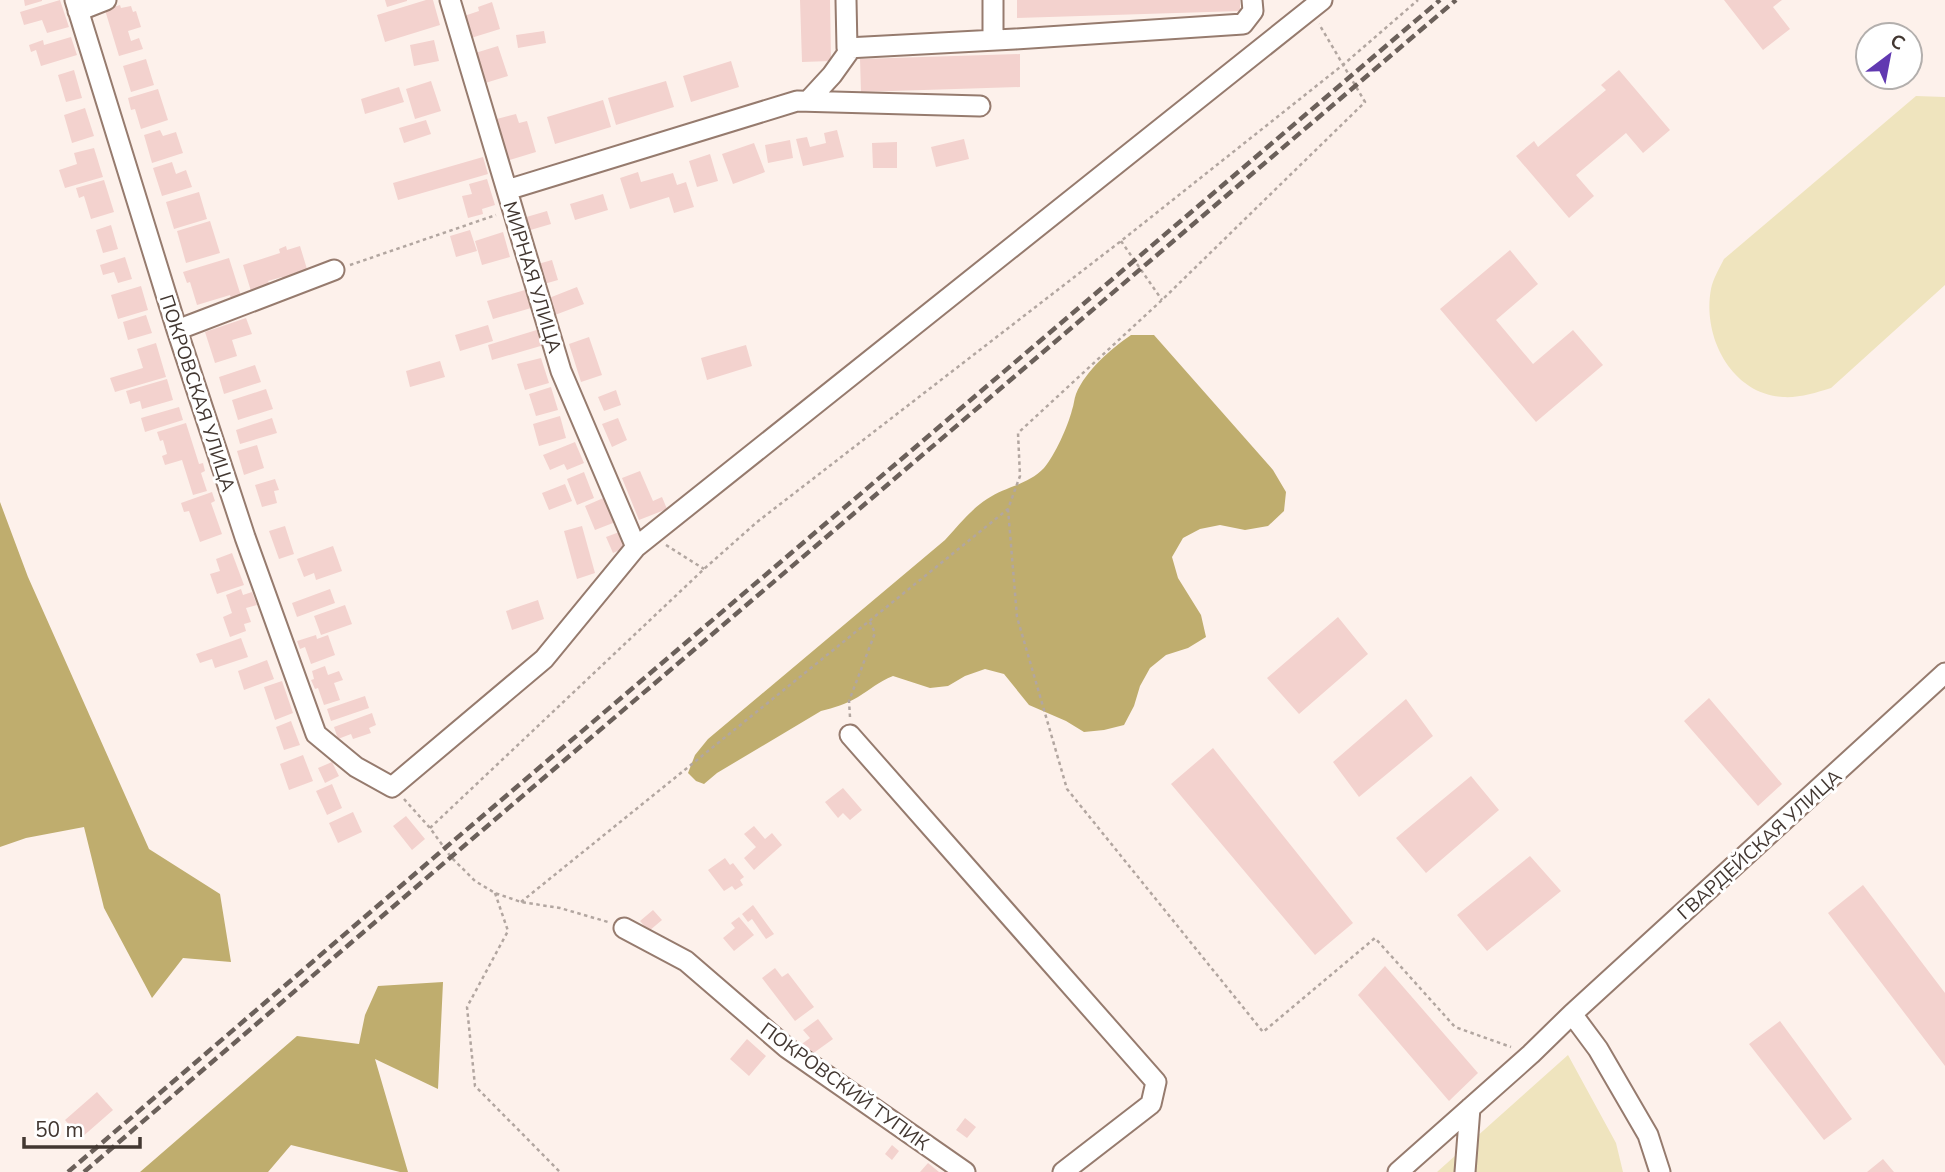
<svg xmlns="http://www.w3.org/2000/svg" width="1945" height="1172" font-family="'Nunito Sans',sans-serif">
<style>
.green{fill:#efe4be}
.forest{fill:#bfad6e}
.building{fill:#f3d2ce}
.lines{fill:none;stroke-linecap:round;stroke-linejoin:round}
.minor-casing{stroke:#967b6e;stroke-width:23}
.path{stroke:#b2a6a0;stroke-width:2.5;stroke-dasharray:3.5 3.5;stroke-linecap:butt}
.minor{stroke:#fff;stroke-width:19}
.rail{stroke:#6b605a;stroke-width:4.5;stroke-dasharray:10 5;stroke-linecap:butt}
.labels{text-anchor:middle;stroke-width:6;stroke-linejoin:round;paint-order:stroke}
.street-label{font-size:19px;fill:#423731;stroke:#fff}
</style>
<rect width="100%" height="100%" fill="#fdf1eb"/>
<path class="green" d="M1916 96 1945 97V285L1831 388C1815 393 1799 398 1783 397 1731 394 1702 336 1711 289 1713 279 1719 269 1724 259Z
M1568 1055 1616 1143 1623 1172H1437Z"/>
<path class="forest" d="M1131 335H1154L1273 470 1286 492 1284 511 1268 526 1245 530 1220 525 1200 529 1183 538 1172 557 1178 578 1201 615 1206 637 1188 648 1166 655 1150 668 1140 686 1134 706 1124 725 1104 730 1084 732 1066 721 1029 705 1004 674 985 669 965 676 948 686 930 688 893 676C878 682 871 689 858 697 846 704 834 708 821 711L717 773 704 784 696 781 688 773 695 755 708 739 945 540C958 526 970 510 987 499 1006 486 1028 485 1044 468 1055 455 1068 426 1072 410 1074 405 1074 399 1076 394 1086 370 1111 349 1131 335Z
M0 502 28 577 149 849 220 894 231 962 183 958 152 998 104 908 84 827 26 838 0 847Z
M443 982 438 1089 375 1059 408 1172H400L291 1145 268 1172H140L297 1036 359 1044 365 1015 378 986Z"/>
<path class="building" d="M24 0H42V1L25 6Z
M60 0 69 27 47 33 42 20 24 25 20 12Z
M385 0H407V1L387 7Z
M426 0H433L440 25 385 42 377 15Z
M800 0H830L831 61 802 62Z
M1017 0H1240V11L1017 18Z
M1724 0H1782L1773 7 1790 29 1763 50Z
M492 2 500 29 471 38 464 16 479 11 478 7Z
M120 5 121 8 131 6 133 12 136 11 141 27 128 31 131 41 139 38 143 49 119 56 105 10Z
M544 31 546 43 518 48 516 35Z
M71 37 77 55 41 66 36 50 31 52 29 45 43 40 44 45Z
M434 40 439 61 414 66 410 45Z
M498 46 508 76 482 84 472 54Z
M1020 54V87L861 92 860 59Z
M146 59 154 85 131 92 123 66Z
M731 61 739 87 691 102 683 76Z
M74 70 82 98 66 102 58 75Z
M1619 70 1670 130 1643 153 1626 133 1576 175 1594 196 1569 218 1516 156 1534 141 1538 147 1606 90 1601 85Z
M431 81 441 111 415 119 406 89Z
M666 81 674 107 616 125 608 98Z
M399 87 404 102 365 114 361 99Z
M158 89 168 120 141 129 135 109 131 110 128 98Z
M603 100 611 127 555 144 547 117Z
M85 108 94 136 72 143 64 115Z
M516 114 519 123 527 121 536 152 506 161 493 120Z
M426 120 431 134 404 143 399 128Z
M160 130 163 136 176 132 183 153 152 163 144 135Z
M837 130 844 157 803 166 796 139 807 137 810 147 826 143 824 133Z
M964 139 969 159 936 167 931 147Z
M790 140 793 158 768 163 765 145Z
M897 142V168H873L872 143Z
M754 143 765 172 733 184 722 154Z
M94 148 103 177 65 188 59 170 77 164 74 153Z
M710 154 718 181 697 187 689 161Z
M483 157 488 174 398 200 393 183Z
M172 162 176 174 186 170 192 187 162 196 153 168Z
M638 172 641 182 673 173 677 185 686 182 694 207 674 213 669 197 630 209 620 178Z
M487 179 495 205 482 209 483 214 468 218 462 196 472 194 469 184Z
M104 180 114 212 91 219 84 196 79 198 76 188Z
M199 192 207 219 174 229 166 202Z
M603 194 608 210 575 220 570 204Z
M547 211 551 224 527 231 523 218Z
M210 221 220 253 186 263 177 231Z
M111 225 118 249 103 253 96 230Z
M470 230 477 251 456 257 450 236Z
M503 232 510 257 482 265 475 241Z
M286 246 287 250 300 246 307 269 292 274 294 278 284 281 282 277 268 281 270 285 251 291 243 265 280 253 279 249Z
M1510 250 1538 284 1496 320 1533 364 1573 330 1603 365 1536 422 1440 309Z
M125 257 132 279 118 283 114 272 103 275 100 265Z
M229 258 241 296 231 299 230 295 197 305 190 282 187 283 183 272Z
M552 260 558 280 544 284 538 264Z
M141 286 148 310 118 319 111 295Z
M577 287 584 304 555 315 549 298Z
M525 290 531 308 493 319 487 301Z
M146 315 152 333 128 340 123 322Z
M246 318 252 334 232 340 237 356 215 363 205 332Z
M488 325 493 341 460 351 455 335Z
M540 329 544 345 492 360 488 345Z
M589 337 602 375 581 382 569 344Z
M156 343 166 377 115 392 110 378 143 368 137 349Z
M746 345 752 366 707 380 701 358Z
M541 358 549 383 525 390 517 364Z
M440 361 445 377 410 387 406 371Z
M255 365 261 382 224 394 219 377Z
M167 379 173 400 142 409 140 401 130 404 126 391Z
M551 387 558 410 536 416 529 394Z
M266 389 273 409 238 420 232 400Z
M616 390 621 405 604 411 598 397Z
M179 407 183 420 145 432 141 418Z
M560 416 566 438 539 446 533 424Z
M272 418 277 433 240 444 236 430Z
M618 418 627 440 612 447 602 424Z
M186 423 199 464 203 463 205 471 201 473 207 491 193 495 182 460 165 465 162 456 167 454 163 440 160 441 157 432Z
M575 442 584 463 567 470 564 464 550 470 543 455Z
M257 445 264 468 244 475 237 451Z
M640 471 653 501 662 497 667 509 639 520 622 478Z
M584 472 594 498 577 505 567 479Z
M275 479 279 490 274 491 277 503 262 507 255 485Z
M565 484 572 501 549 510 542 493Z
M212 492 215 501 211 503 222 534 200 542 189 511 184 512 181 503Z
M608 496 618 521 595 530 585 506Z
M285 526 294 554 279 559 269 531Z
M582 526 595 573 577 579 564 531Z
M622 531 629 546 613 553 606 537Z
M333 546 342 571 316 580 314 573 304 577 297 559Z
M232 553 244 585 217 594 210 574 220 571 216 559Z
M241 589 243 595 252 592 257 605 246 608 251 622 244 624 246 631 230 637 223 617 232 613 226 595Z
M330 589 335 603 297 617 292 603Z
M538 600 544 619 512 630 506 611Z
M345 605 352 624 321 635 314 616Z
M1338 617 1368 654 1299 714 1267 678Z
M316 635 317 639 328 635 335 655 311 664 305 647 300 649 297 641Z
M241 638 248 657 215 668 212 659 200 663 196 654Z
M267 660 274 679 244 690 238 671Z
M325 666 328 675 339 671 343 680 334 683 340 700 324 705 318 688 315 689 311 680 314 679 312 671Z
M282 681 293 713 275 720 264 687Z
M365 696 369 708 331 721 327 709Z
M1709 698 1782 784 1758 806 1684 721Z
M1406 699 1433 736 1359 797 1333 762Z
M372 713 376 725 369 728 371 733 353 739 351 734 338 739 334 727Z
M291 721 300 745 284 750 276 727Z
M1213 748 1353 923 1315 955 1171 784Z
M303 755 313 781 289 790 280 764Z
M332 762 339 776 325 783 318 768Z
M1471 776 1499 810 1426 873 1396 838Z
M332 784 342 808 327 815 316 791Z
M843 788 862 810 850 820 843 813 838 818 825 802Z
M353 812 362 832 338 843 329 823Z
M406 816 425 839 412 850 393 826Z
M754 826 765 839 772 833 782 845 754 870 744 858 756 847 744 834Z
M1530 856 1561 891 1487 951 1457 915Z
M725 858 730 865 733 863 744 877 740 880 743 885 735 890 732 886 724 891 708 870Z
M1863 885 1945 993V1066L1828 913Z
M753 905 774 934 766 939 752 919 748 922 742 914Z
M653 910 662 920 649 931 640 921Z
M739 917 754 935 734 951 723 938 735 928 731 923Z
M1385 966 1478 1073 1449 1101 1358 995Z
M775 968 782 977 788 973 814 1007 795 1021 762 978Z
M818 1019 833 1039 808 1057 799 1046 810 1038 803 1030Z
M1780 1021 1852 1119 1824 1140 1749 1044Z
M747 1039 766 1056 749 1076 730 1059Z
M97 1092 113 1110 81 1138 65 1120Z
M965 1118 976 1127 967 1138 956 1130Z
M892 1145 899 1151 892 1160 885 1154Z
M1883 1159 1894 1172H1867Z
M928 1163 939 1172H920Z"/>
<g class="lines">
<g class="minor-casing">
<path id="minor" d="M75 0 177 330 245 537 316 734 356 767 392 787 544 659 636 547 1322 0
M450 0 561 371 636 547
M846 0 847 48 1015 39 1243 24 1253 11 1252 0
M993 0V40
M78 11 106 0
M808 101 832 75 852 47
M507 190 797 101 980 106
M177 330 334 270
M850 735 1156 1082 1151 1104 1063 1172
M624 928 686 961 787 1048 965 1172
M1572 1014 1945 673
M1398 1172 1531 1054 1572 1014 1598 1049 1648 1135 1660 1172
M1465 1172 1470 1108"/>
</g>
<path class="path" d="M1121 241 1162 300
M350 265 496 215
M1008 509 1017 617 1067 789 1263 1032 1375 938 1455 1027 1511 1047
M666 545 704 569
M850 717 849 701 875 633 870 622
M404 799 430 828 451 857 475 881 495 893 521 902 560 908 608 922
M430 828 704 569 757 522 1121 241 1344 64 1418 0
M495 893 508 931 467 1007 475 1086 560 1172
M521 902 1008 509 1020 476 1018 433 1162 300 1365 102 1319 24"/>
<use href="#minor" class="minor"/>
<path class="rail" d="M68 1172 445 848 1440 0
M84 1172 451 857 1456 0"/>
</g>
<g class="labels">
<g class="street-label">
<text transform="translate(533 277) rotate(73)" y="7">МИРНАЯ УЛИЦА</text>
<text transform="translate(198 393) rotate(72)" y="7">ПОКРОВСКАЯ УЛИЦА</text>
<text transform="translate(1759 844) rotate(-42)" y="7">ГВАРДЕЙСКАЯ УЛИЦА</text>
<text transform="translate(845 1086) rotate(36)" y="7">ПОКРОВСКИЙ ТУПИК</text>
</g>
</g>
<g transform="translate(1889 56) rotate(32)"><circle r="33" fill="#ffffff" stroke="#b3afad" stroke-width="2"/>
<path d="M0-5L12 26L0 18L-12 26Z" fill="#6139b1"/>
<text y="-10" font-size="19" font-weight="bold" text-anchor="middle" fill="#423731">С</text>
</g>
<path d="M24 1137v10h116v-10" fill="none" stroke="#423731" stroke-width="3.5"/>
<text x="35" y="1137" font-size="21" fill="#423731" stroke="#ffffff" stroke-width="5" paint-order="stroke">50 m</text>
</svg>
